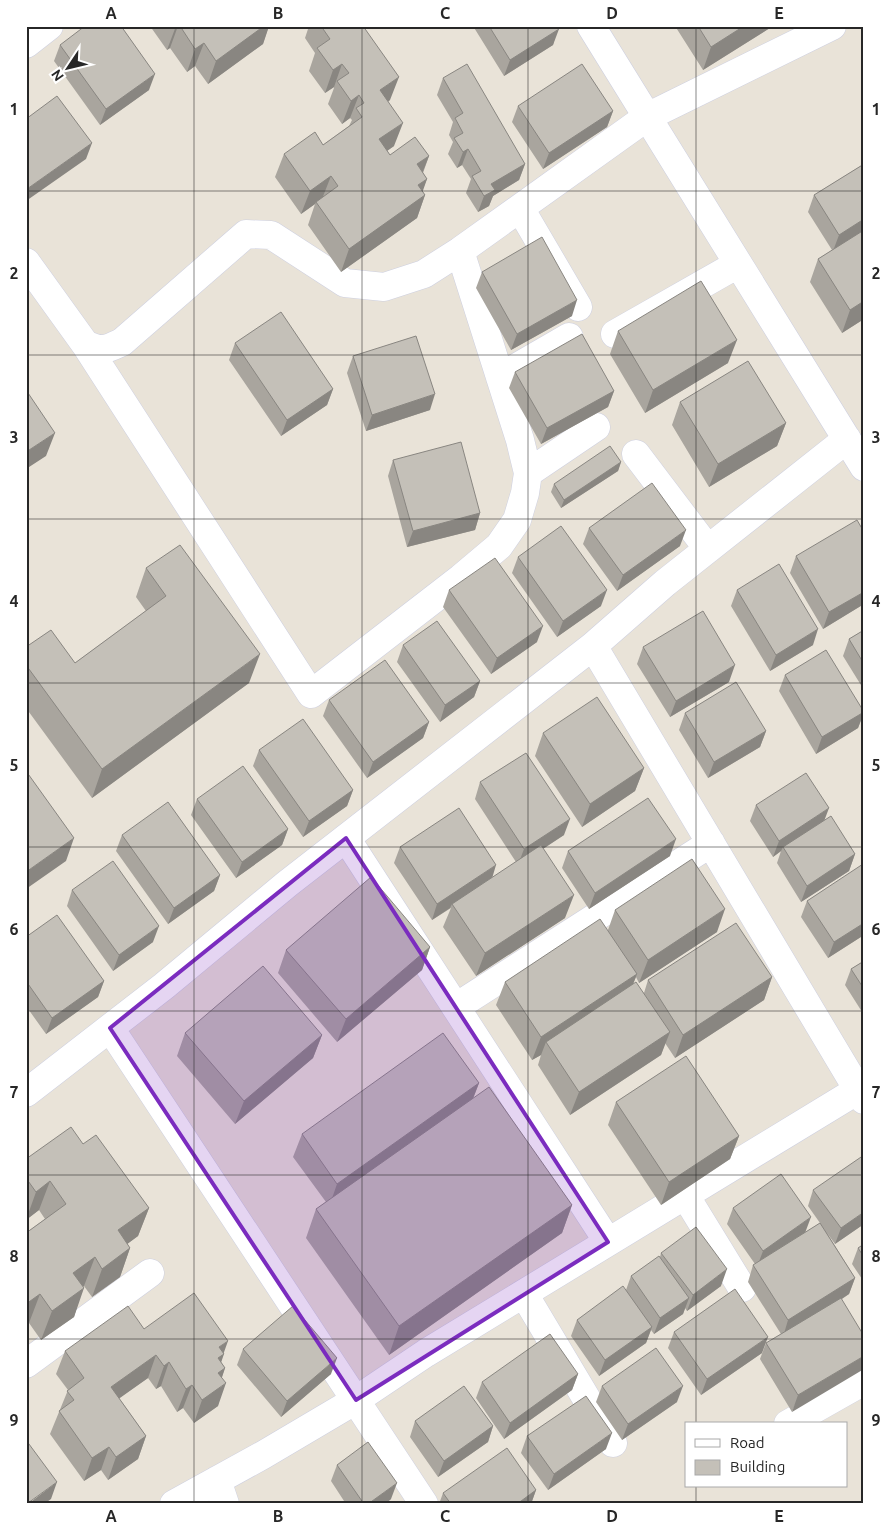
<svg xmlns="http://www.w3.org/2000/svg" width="890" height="1530" font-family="Ubuntu,sans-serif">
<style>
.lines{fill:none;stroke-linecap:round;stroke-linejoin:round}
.minor-casing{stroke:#ced0e0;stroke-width:29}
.minor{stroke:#fff;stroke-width:28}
.wall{fill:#a9a59e}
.shaded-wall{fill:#898681}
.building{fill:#c4c0b8;stroke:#898681}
.marked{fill:#7b2cbf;fill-opacity:0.2;stroke:#7b2cbf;stroke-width:4;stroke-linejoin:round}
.grid{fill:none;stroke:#272727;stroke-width:1;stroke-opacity:0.55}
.neatline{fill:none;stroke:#272727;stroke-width:2}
.grid-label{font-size:16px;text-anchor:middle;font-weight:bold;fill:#272727}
</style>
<rect width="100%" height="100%" fill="#e9e3d8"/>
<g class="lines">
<g class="minor-casing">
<path id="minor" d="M591 26 864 467
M26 44 49 26
M520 208 578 307
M26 262 85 344C103 352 105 350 122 342L246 234 271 235 345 283 384 287 424 274 460 251 647 117 832 26
M615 334 738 264
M85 344 311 694 461 578 499 546 517 520 525 493 528 473 520 440 460 251
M500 377 569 337
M636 454 708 549
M528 473 596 427
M593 646 864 1100
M346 838 608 1242
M456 1007 711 843
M110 1028 424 1504
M26 1093 164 986 287 884 593 646 665 583 847 439
M685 1195 742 1288
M524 1294 613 1443
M26 1364 150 1273
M788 1424 864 1381
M217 1480 225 1504
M174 1504 263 1455 356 1400 426 1353 858 1090"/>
</g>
<use href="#minor" class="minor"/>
</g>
<path class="wall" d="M150 26H269L263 44 208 84 195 66 187 72 170 48 167 50Z
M309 26H363L390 100 388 102 394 146 387 151 390 155 429 156 423 173 427 179 422 191 425 195 417 218 341 272 308 225 315 204 301 214 275 177 284 154 323 145 349 126 352 120 350 118 342 124 328 104 334 88V87L325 93 309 71 315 53 305 38Z
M473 26H558L553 45 504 76Z
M675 26H773L703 70Z
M60 45 149 90 100 125 54 61Z
M443 78 525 164 519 180 493 196 489 206 478 212 466 193 471 179 462 165 457 168 448 154 453 142 449 135 453 122 437 95Z
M518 106 613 111 607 127 543 169 512 122Z
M864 164V319L842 333 810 282 818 259 832 250 808 212 814 195Z
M482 272 572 316 511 350 476 288Z
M618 331 728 363 645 413 610 354Z
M235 343 333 389 327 405 281 436 229 360Z
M353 356 430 410 366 431 347 373Z
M515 372 614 391 608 407 541 444 509 388Z
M680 402 786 423 777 446 709 487 672 425Z
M393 460 480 513 475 530 407 547 388 476Z
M621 462 618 471 561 508 551 492 554 484Z
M589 528 680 546 617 591 583 544Z
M864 532V604L823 629 790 573 796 556Z
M518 557 601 606 557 637 512 573Z
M146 568 249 683 92 798 26 708V647L75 663 146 611 136 597Z
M449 590 537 642 491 674 443 607Z
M737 590 813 645 770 671 731 606Z
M864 630V690L843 656 849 639Z
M403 645 480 681 474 697 440 722 397 662Z
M643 647 729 682 670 717 637 664Z
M785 675 864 713 858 728 816 754 779 691Z
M329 700 429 722 423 738 367 778 323 716Z
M685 713 766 731 760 747 708 778 679 730Z
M543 733 644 768 635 791 582 827 535 756Z
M259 750 353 790 347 806 303 837 253 766Z
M480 782 564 835 543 849 565 918 476 976 443 927 451 908 432 920 394 863 400 847 492 878 516 862 475 799Z
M197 799 288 829 282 845 236 878 191 815Z
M756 805 825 820 855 854 849 871 801 902 777 863 781 851 773 857 750 821Z
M122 835 220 875 214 891 168 924 116 851Z
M568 851 670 856 589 909 562 868Z
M864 866V935L828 958 801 917 807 901Z
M72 890 153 942 113 971 67 906Z
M615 910 717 932 639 983 636 977 633 984 644 993 648 980 772 977 764 1000 675 1058 665 1043 661 1055 570 1115 538 1065 541 1055 532 1060 496 1005 505 982 608 930Z
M26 937 104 981 98 997 46 1034 26 1006Z
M430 947 422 970 337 1042 278 973 286 950Z
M864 961V1015L845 985 851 969Z
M185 1033 322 1035 313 1058 235 1124 177 1056Z
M479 1083 473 1099 572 1205 562 1233 389 1355 306 1238 316 1209 326 1202 293 1157 302 1134Z
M616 1102 739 1136 730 1159 661 1205 608 1125Z
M83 1144 149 1208 138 1236 127 1244 130 1248 120 1277 92 1297 84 1286 83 1287 74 1317 41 1340 29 1323 26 1325V1233L45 1219 39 1210 26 1220V1159Z
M813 1190 864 1224 835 1244 827 1233 855 1278 849 1294 842 1299 792 1412 760 1359 766 1343 781 1334 748 1282 753 1265 755 1264 727 1224 733 1208 806 1232 820 1223 808 1206Z
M864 1244V1282L852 1264 858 1248Z
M661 1253 721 1286 687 1311 685 1308 683 1314 654 1334 651 1330 646 1343 599 1376 571 1336 577 1320 626 1290 631 1276 660 1257Z
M144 1329 223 1353 221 1362 225 1368 222 1377 218 1406 194 1423 183 1408 177 1412 161 1386 156 1389 148 1378 119 1398 146 1436 138 1459 108 1480 101 1470 84 1481 50 1434 68 1390 56 1374 65 1351Z
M674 1332 762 1353 701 1395 668 1348Z
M243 1349 331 1374 281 1417 237 1365Z
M578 1374 572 1390 504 1439 476 1398 482 1382Z
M602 1386 677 1402 622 1440 596 1402Z
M415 1421 493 1426 488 1442 438 1477 410 1437Z
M527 1436 606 1449 548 1490 521 1453Z
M337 1465 391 1499 385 1504H346L331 1481Z
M536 1490 531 1504H439L443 1493Z"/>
<path class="shaded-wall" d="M176 26H178L170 48 167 50Z
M264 26H269L263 44 208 84 216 61Z
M744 26H773L703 70 711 47Z
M559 29 553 45 504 76 510 60Z
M204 43 195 66 187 72 195 49Z
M342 64 334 87 325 93 333 70Z
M155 74 149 90 100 125 106 109Z
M399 77 390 100 371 113 380 90Z
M359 95 350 118 342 124 351 101Z
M613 111 607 127 543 169 549 153Z
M403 123 394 146 371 162 379 139Z
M92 143 86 159 26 201 27 189Z
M468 149 462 165 457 168 463 152Z
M429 156 420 179 417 164Z
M525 164 519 180 493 196 489 206 478 212 484 196 491 184Z
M331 176 322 199 316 202 315 204 301 214 310 191Z
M427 179 420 199 425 195 417 218 341 272 349 249 418 185Z
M864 219V232L833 251 839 235Z
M577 300 572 316 511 350 517 334Z
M864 301V319L842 333 850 310Z
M737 340 728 363 645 413 653 390Z
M333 389 327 405 281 436 287 420Z
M614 391 608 407 541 444 547 428Z
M435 394 430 410 366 431 372 415Z
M786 423 777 446 709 487 718 464Z
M55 433 46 456 26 469V452Z
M621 462 618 471 561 508 564 500Z
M480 513 475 530 407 547 413 531Z
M686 530 680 546 617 591 623 575Z
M607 590 601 606 557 637 563 621Z
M864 592V604L823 629 829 612Z
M543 626 537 642 491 674 497 658Z
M818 629 813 645 770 671 776 655Z
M260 654 249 683 92 798 102 769Z
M735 665 729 682 670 717 676 701Z
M480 681 474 697 440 722 445 705Z
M864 712 858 728 816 754 822 737Z
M429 722 423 738 367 778 373 762Z
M766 731 760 747 708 778 714 762Z
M644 768 635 791 582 827 590 804Z
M353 790 347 806 303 837 309 821Z
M829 808 823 824 783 847 781 851 773 857 779 841Z
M570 819 564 835 518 865 524 849Z
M288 829 282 845 236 878 242 862Z
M74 838 66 861 26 889V872Z
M676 839 670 856 589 909 595 893Z
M855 854 849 871 801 902 807 886Z
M496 865 491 882 452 904 450 908 432 920 437 904Z
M220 875 214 891 168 924 174 908Z
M574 895 565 918 476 976 485 953Z
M725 909 717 932 639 983 648 960Z
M864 923V935L828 958 834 942Z
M159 926 153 942 113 971 119 955Z
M430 947 422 970 337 1042 346 1019Z
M637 974 628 997 546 1042 541 1055 532 1060 541 1037Z
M772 977 764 1000 675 1058 683 1035Z
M104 981 98 997 46 1034 52 1018Z
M670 1032 661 1055 570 1115 579 1092Z
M322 1035 313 1058 235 1124 244 1101Z
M479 1083 470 1106 329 1207 337 1184Z
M739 1136 730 1159 661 1205 669 1182Z
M50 1181 39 1210 26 1220 36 1192Z
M572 1205 562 1233 389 1355 399 1326Z
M149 1208 138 1236 107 1259 118 1230Z
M864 1212V1224L835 1244 841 1228Z
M811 1217 805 1233 757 1267 763 1251Z
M130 1248 120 1277 92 1297 102 1269Z
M95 1257 84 1286 63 1301 73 1273Z
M727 1269 721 1286 687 1311 693 1295Z
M855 1278 849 1294 783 1337 788 1320Z
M84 1288 74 1317 41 1340 52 1311Z
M40 1294 29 1323 26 1325V1304Z
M689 1298 683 1314 654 1334 660 1318Z
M652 1327 646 1343 599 1376 605 1360Z
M768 1337 762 1353 701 1395 707 1379Z
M228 1341 223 1355 224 1354 216 1377 219 1347Z
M156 1355 148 1378 103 1410 111 1387Z
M864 1356V1369L792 1412 798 1395Z
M337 1358 331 1374 281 1417 287 1401Z
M169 1362 161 1386 156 1389 164 1366Z
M225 1368 218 1389 226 1383 218 1406 194 1423 202 1400 218 1373Z
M578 1374 572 1390 504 1439 510 1423Z
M192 1385 183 1408 177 1412 186 1389Z
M683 1386 677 1402 622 1440 628 1424Z
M493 1426 488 1442 438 1477 444 1461Z
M612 1433 606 1449 548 1490 554 1474Z
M146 1436 138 1459 108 1480 116 1457Z
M109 1447 101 1470 84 1481 92 1458Z
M57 1482 51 1499 44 1504H28Z
M397 1483 391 1499 385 1504H368Z
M536 1490 531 1504H517Z"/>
<path class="building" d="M85 26H121L155 74 106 109 60 45Z
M180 26H264L216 61 204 43 195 49Z
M321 26H363L399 77 380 90 403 123 379 139 390 155 415 137 429 156 417 164 427 179 418 185 425 195 349 249 316 202 338 186 331 176 310 191 284 154 315 132 323 145 362 117 356 108 364 103 359 95 351 101 337 81 349 73 342 64 333 70 317 48 330 39Z
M489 26H558L559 29 510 60Z
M698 26H744L711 47Z
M467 64 525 164 491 184 495 190 484 196 472 176 481 171 468 149 463 152 454 138 463 133 455 118 463 113 443 78Z
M582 64 613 111 549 153 518 106Z
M57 96 92 143 27 189 26 119Z
M864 164V219L839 235 814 195Z
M864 230V301L850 310 818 259Z
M542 237 577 300 517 334 482 272Z
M701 281 737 340 653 390 618 331Z
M281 312 333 389 287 420 235 343Z
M582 334 614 391 547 428 515 372Z
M416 336 435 394 372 415 353 356Z
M748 361 786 423 718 464 680 402Z
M26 390 55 433 26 452Z
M461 442 480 513 413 531 393 460Z
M610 446 621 462 564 500 554 484Z
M652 483 686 530 623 575 589 528Z
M857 520 864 532V592L829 612 796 556Z
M561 526 607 590 563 621 518 557Z
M180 545 260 654 102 769 26 665V647L51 630 75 663 166 596 146 568Z
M495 558 543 626 497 658 449 590Z
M779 564 818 629 776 655 737 590Z
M703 611 735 665 676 701 643 647Z
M437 621 480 681 445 705 403 645Z
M864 630V664L849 639Z
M826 650 864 712 822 737 785 675Z
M385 660 429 722 373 762 329 700Z
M736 682 766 731 714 762 685 713Z
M597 697 644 768 590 804 543 733Z
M303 719 353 790 309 821 259 750Z
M526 753 570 819 524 849 480 782Z
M243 766 288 829 242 862 197 799Z
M26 771 74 838 26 872Z
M806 773 829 808 779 841 756 805Z
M648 798 676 839 595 893 568 851Z
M168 802 220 875 174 908 122 835Z
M459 808 496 865 437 904 400 847Z
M831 816 855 854 807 886 783 847Z
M541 845 574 895 485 953 452 904Z
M692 859 725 909 648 960 615 910Z
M113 861 159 926 119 955 72 890Z
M863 864 864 866V923L834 942 807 901Z
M371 877 430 947 346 1019 286 950Z
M57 915 104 981 52 1018 26 981V937Z
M600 919 637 974 541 1037 505 982Z
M736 923 772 977 683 1035 648 980Z
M864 961V989L851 969Z
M263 966 322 1035 244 1101 185 1033Z
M636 982 670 1032 579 1092 546 1042Z
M443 1033 479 1083 337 1184 302 1134Z
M686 1056 739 1136 669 1182 616 1102Z
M489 1087 572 1205 399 1326 316 1209Z
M71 1127 83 1144 96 1135 149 1208 118 1230 130 1248 102 1269 95 1257 73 1273 84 1288 52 1311 40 1294 26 1304V1233L66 1204 50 1181 36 1192 26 1178V1159Z
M864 1155V1212L841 1228 813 1190Z
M781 1174 811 1217 763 1251 733 1208Z
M820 1223 855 1278 788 1320 753 1265Z
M696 1227 727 1269 693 1295 661 1253Z
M864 1244V1257L858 1248Z
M659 1256 689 1298 660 1318 631 1276Z
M623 1286 652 1327 605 1360 577 1320Z
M735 1289 768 1337 707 1379 674 1332Z
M194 1293 228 1341 219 1347 224 1354 218 1358 225 1368 218 1373 226 1383 202 1400 192 1385 186 1389 169 1362 164 1366 156 1355 111 1387 146 1436 116 1457 109 1447 92 1458 59 1411 74 1400 67 1391 84 1378 65 1351 128 1306 144 1329Z
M841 1298 864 1336V1356L798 1395 766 1343Z
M293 1306 337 1358 287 1401 243 1349Z
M550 1334 578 1374 510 1423 482 1382Z
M656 1348 683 1386 628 1424 602 1386Z
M464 1386 493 1426 444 1461 415 1421Z
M586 1396 612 1433 554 1474 527 1436Z
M26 1440 57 1482 28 1503 26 1500Z
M368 1442 397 1483 368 1504H364L337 1465Z
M507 1448 536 1490 517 1504H451L443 1493Z"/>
<path class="marked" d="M346 838 608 1242 356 1400 110 1028Z"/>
<path class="grid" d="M194 26V1504M362 26V1504M528 26V1504M696 26V1424M26 191H864M26 355H864M26 519H864M26 683H864M26 847H864M26 1011H864M26 1175H864M26 1339H864M696 1486V1504"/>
<rect width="890" height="1530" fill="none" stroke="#ffffff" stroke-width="55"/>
<rect x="685" y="1422" width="162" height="65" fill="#ffffff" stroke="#a9a9a9"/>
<rect x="695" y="1439" width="25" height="8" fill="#ffffff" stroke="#a9a9a9"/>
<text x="730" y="1448" font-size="15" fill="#272727">Road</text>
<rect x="695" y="1460" width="25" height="15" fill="#c4c0b8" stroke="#a9a9a9"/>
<text x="730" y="1472" font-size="15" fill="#272727">Building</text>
<g transform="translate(68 68) rotate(235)" stroke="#ffffff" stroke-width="4" paint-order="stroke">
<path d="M0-4L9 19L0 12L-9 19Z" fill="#272727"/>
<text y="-8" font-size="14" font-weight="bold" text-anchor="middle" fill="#272727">N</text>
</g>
<rect x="28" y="28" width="834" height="1474" class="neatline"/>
<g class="grid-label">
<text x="111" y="19">A</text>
<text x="278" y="19">B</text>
<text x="445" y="19">C</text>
<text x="612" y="19">D</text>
<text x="779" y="19">E</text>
<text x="14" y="115">1</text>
<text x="876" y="115">1</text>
<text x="14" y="279">2</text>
<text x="876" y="279">2</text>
<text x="14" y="443">3</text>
<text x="876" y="443">3</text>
<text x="14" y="607">4</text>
<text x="876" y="607">4</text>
<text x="14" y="771">5</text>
<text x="876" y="771">5</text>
<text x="14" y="935">6</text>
<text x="876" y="935">6</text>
<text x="14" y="1098">7</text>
<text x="876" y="1098">7</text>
<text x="14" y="1262">8</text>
<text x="876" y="1262">8</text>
<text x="14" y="1426">9</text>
<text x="876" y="1426">9</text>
<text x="111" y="1522">A</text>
<text x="278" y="1522">B</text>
<text x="445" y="1522">C</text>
<text x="612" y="1522">D</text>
<text x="779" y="1522">E</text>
</g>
</svg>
